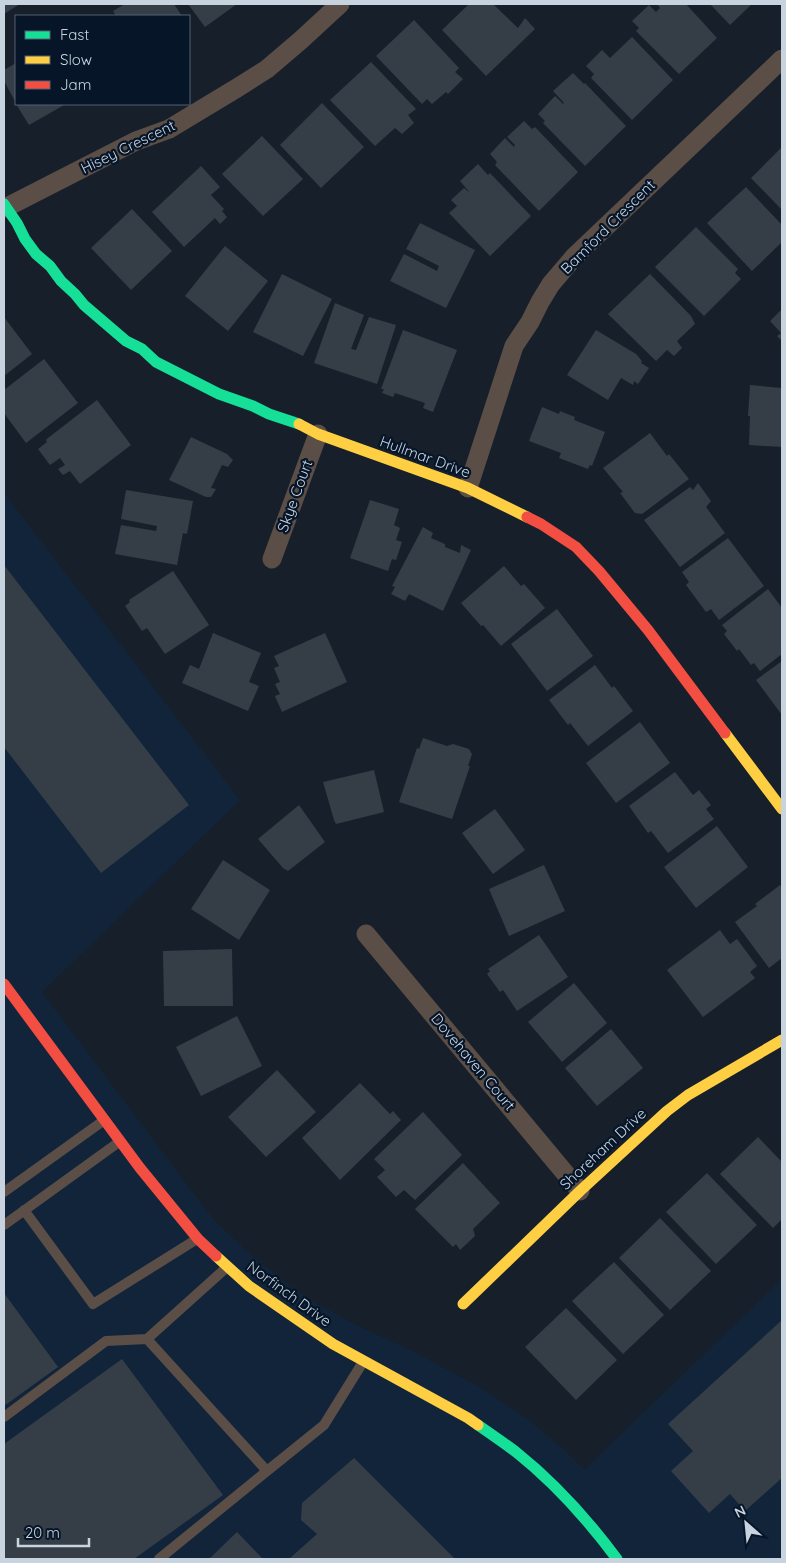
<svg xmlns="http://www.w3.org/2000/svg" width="786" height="1563" font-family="Quicksand,sans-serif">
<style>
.built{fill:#12243a}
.building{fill:#353e46}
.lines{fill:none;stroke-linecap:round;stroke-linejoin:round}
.lane{stroke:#5b4e47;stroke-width:10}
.street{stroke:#5b4e47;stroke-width:19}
.fast{stroke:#16e098;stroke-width:11}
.slow{stroke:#ffcf43;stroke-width:11}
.jam{stroke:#f24e42;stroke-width:11}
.labels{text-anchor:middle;stroke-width:4.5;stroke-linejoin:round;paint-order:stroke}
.street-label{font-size:15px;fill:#c8d3e0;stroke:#061528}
</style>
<rect width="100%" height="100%" fill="#17202a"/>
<path class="built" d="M4 493 240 800 42 992 213 1219 253 1257 305 1297 358 1326 410 1350 476 1385 529 1420 562 1448 584 1470 782 1279V1559H4Z"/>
<path class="building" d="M4 4H20L4 14Z
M125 4H174L182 16H116L113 11Z
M188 4H237L205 27Z
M469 4H493L518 28 525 18 535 29 486 76 442 30Z
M657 4H686L717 38 679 74 636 31 639 28 632 21 649 5 656 12 660 8Z
M710 4H752L730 25Z
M414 20 459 68 455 72 463 79 448 94 446 92 432 104 427 99 422 104 376 56Z
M632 37 673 80 632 120 591 78 594 74 586 66 602 50 610 58Z
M371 62 416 109 408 115 414 123 413 124 402 134 395 128 375 146 330 100Z
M16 63V103L4 81V70Z
M573 73 584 84 585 83 626 126 585 166 543 123 545 121 538 114 555 96 563 104 564 103 553 91Z
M322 103 364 147 321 188 280 145Z
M16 104H66L29 125Z
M524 121 532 129 535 127 578 172 539 211 495 165 497 162 490 154 505 138 514 147 515 145 507 137Z
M262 136 303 179 263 216 222 174Z
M782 147V210L751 178Z
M478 164 488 175 490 173 531 216 490 256 449 213 457 206 451 200 464 188 470 193 460 181Z
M201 166 220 187 211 195 224 209 222 211 227 217 220 224 215 218 184 247 152 212Z
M746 187 782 225V242L752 271 707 223Z
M132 209 172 251 131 290 91 248Z
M420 223 475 250 446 308 390 281 404 254 437 271 439 266 406 249Z
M696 227 738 269 735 273 741 279 704 316 655 267Z
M225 246 268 281 228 331 185 296Z
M282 274 332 299 303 356 253 332Z
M650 274 691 316 695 324 677 341 682 348 674 356 667 350 656 361 608 314Z
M335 303 364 315 351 349 356 350 369 317 396 325 377 384 314 363Z
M782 309V341L777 336 781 333 770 321Z
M4 317 32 354 4 376Z
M403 330 457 350 433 412 423 408 425 403 395 393 393 397 382 393 384 389H381Z
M596 330 636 354 642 361 641 363 649 368 638 384 634 381 633 385 621 378 608 400 567 375Z
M44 359 78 403 26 443 4 413V390Z
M750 385 782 388V447L749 445 750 416H748Z
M97 400 131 445 80 484 70 471 63 475 62 474 58 469 65 465 60 458 50 465 38 449 47 442 46 440 48 438Z
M542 407 559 414 560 411 575 417 574 420 605 432 592 466 590 465 588 469 559 458 561 453 529 441Z
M650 433 667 456 669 454 689 479 642 514 635 513 620 493 623 492 603 468Z
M191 437 227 454 233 460 228 467 222 465 211 488 216 489 211 497H206L169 480Z
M698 483 711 501 706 507 725 533 680 567 644 520 690 487 693 490Z
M126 490 193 501 187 534 183 533 177 565 115 554 121 525 156 531 157 526 121 519Z
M370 500 399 509 394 525 400 528 396 540 402 542 396 560 392 559 388 571 350 558Z
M423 527 433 533 431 538 445 544V547L460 553 461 545 471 550 443 611 409 594 405 601 391 594 395 587 392 586Z
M728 538 764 586 719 620 711 609 706 612 686 585 689 582 682 572Z
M4 565 189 805 101 873 4 747Z
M504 566 521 586 524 584 545 608 501 646 483 625 481 626 461 603Z
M173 571 209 625 165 654 147 628 142 631 125 606 130 602 129 600Z
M768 589 782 608V654L760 671 754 663 751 665 739 649 737 651 724 634 727 631 722 625Z
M557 609 593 656 547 691 511 644Z
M213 633 261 653 249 682 259 686 248 711 182 683 190 665 199 669Z
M325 633 347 682 282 712 275 696 280 694 275 684 280 682 274 668 279 666 274 656Z
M782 661V715L756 680Z
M595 665 612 688 614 686 633 711 588 746 570 723 568 725 549 700Z
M640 722 670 763 616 803 586 763Z
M423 738 447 746 453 744 469 749 472 754 468 766H470L452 819 399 802 417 748 419 749Z
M374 770 384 812 336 824 334 820 323 782Z
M675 772 693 795 699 790 711 805 706 809 714 819 668 853 651 831 648 833 629 806Z
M299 805 325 842 288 871 283 868 258 839Z
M495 809 525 850 493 874 462 833Z
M717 826 748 867 696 908 664 867Z
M223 860 270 890 239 940 191 909Z
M544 865 565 911 509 936 489 889Z
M780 885 782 888V958L769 968 735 922 757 906 755 904Z
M720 930 730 944 737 939 757 966 750 972 755 978 703 1017 667 970Z
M539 935 568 977 517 1011 503 990 500 992 487 974 490 971 488 969Z
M232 949 233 1006H164L163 951Z
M574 983 607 1023 562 1062 528 1022Z
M237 1016 262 1066 201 1096 176 1047Z
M611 1029 643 1068 597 1106 565 1068Z
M277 1070 316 1112 266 1157 228 1117Z
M360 1083 390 1114 393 1111 401 1120 340 1180 302 1138Z
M423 1112 462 1155 415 1200 404 1190 396 1197 377 1177 385 1170 374 1159Z
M758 1137 782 1162V1219L773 1228 720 1174Z
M463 1163 500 1203 473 1229 475 1236 460 1250 456 1244 453 1247 415 1209Z
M707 1173 757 1225 716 1264 666 1212Z
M660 1218 711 1271 670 1310 619 1258Z
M614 1262 664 1315 623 1354 572 1301Z
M4 1293 58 1367 4 1406Z
M566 1308 617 1360 576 1400 525 1347Z
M782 1320V1478L745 1511 730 1494 709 1513 671 1471 693 1451 668 1424Z
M122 1359 223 1495 134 1559H4V1444Z
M354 1458 455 1559H289L317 1534 301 1520 302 1503Z
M237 1532 263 1559H209Z"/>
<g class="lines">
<path class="lane" d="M4 1192 103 1121
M24 1210 93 1304 197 1239
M4 1225 119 1142
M147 1339 226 1268
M4 1417 106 1341 147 1339 267 1471 324 1425 363 1362
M159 1559 267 1471"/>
<path class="street" d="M5 208 136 141 169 129 237 88 267 69 301 40 340 4
M468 488 514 346 530 322 540 302 551 284 574 257 782 59
M272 559 318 434
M366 934 580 1191"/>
<path class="fast" d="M4 204 17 223 25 239 36 254 50 266 61 281 75 294 84 305 126 341 142 349 156 362 219 394 253 406 269 414 299 424
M478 1425C491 1434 504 1443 516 1452 555 1483 588 1520 617 1559"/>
<path class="slow" d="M299 424 318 434 468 488 527 517
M725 733 782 809
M216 1256 249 1286 333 1344 468 1418 478 1425
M463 1304 580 1191 667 1111 688 1095 782 1040"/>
<path class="jam" d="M527 517 541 524 576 547 599 571 648 630 725 733
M4 984 140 1168 198 1239 216 1256"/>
</g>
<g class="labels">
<g class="street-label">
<text transform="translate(128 147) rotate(-26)" y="5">Hisey Crescent</text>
<text transform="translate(608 227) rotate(-45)" y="5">Bamford Crescent</text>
<text transform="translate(425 457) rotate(20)" y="5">Hullmar Drive</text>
<text transform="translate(295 496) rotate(-70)" y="5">Skye Court</text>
<text transform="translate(473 1062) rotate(50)" y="5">Dovehaven Court</text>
<text transform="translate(603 1149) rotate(-43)" y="5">Shoreham Drive</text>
<text transform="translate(289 1294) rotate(36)" y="5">Norfinch Drive</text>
</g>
</g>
<rect width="786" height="1563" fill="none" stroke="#c8d3e0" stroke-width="10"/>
<rect x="15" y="15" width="175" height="90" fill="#061528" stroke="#546172"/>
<rect x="25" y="31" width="25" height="8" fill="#16e098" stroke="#546172"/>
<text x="60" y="40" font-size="15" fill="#c8d3e0">Fast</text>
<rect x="25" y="56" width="25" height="8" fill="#ffcf43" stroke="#546172"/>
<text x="60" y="65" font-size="15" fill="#c8d3e0">Slow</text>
<rect x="25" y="81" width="25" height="8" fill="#f24e42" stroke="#546172"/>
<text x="60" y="90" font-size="15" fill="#c8d3e0">Jam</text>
<g transform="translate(746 1523) rotate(333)" stroke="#061528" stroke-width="4" paint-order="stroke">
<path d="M0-4L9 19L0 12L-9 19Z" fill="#c8d3e0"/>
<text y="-8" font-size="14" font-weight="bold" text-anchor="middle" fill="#c8d3e0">N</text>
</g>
<path d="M18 1538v8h71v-8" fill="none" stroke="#c8d3e0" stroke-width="2.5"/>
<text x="25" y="1538" font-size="15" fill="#c8d3e0" stroke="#061528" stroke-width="4" paint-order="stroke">20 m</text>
</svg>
